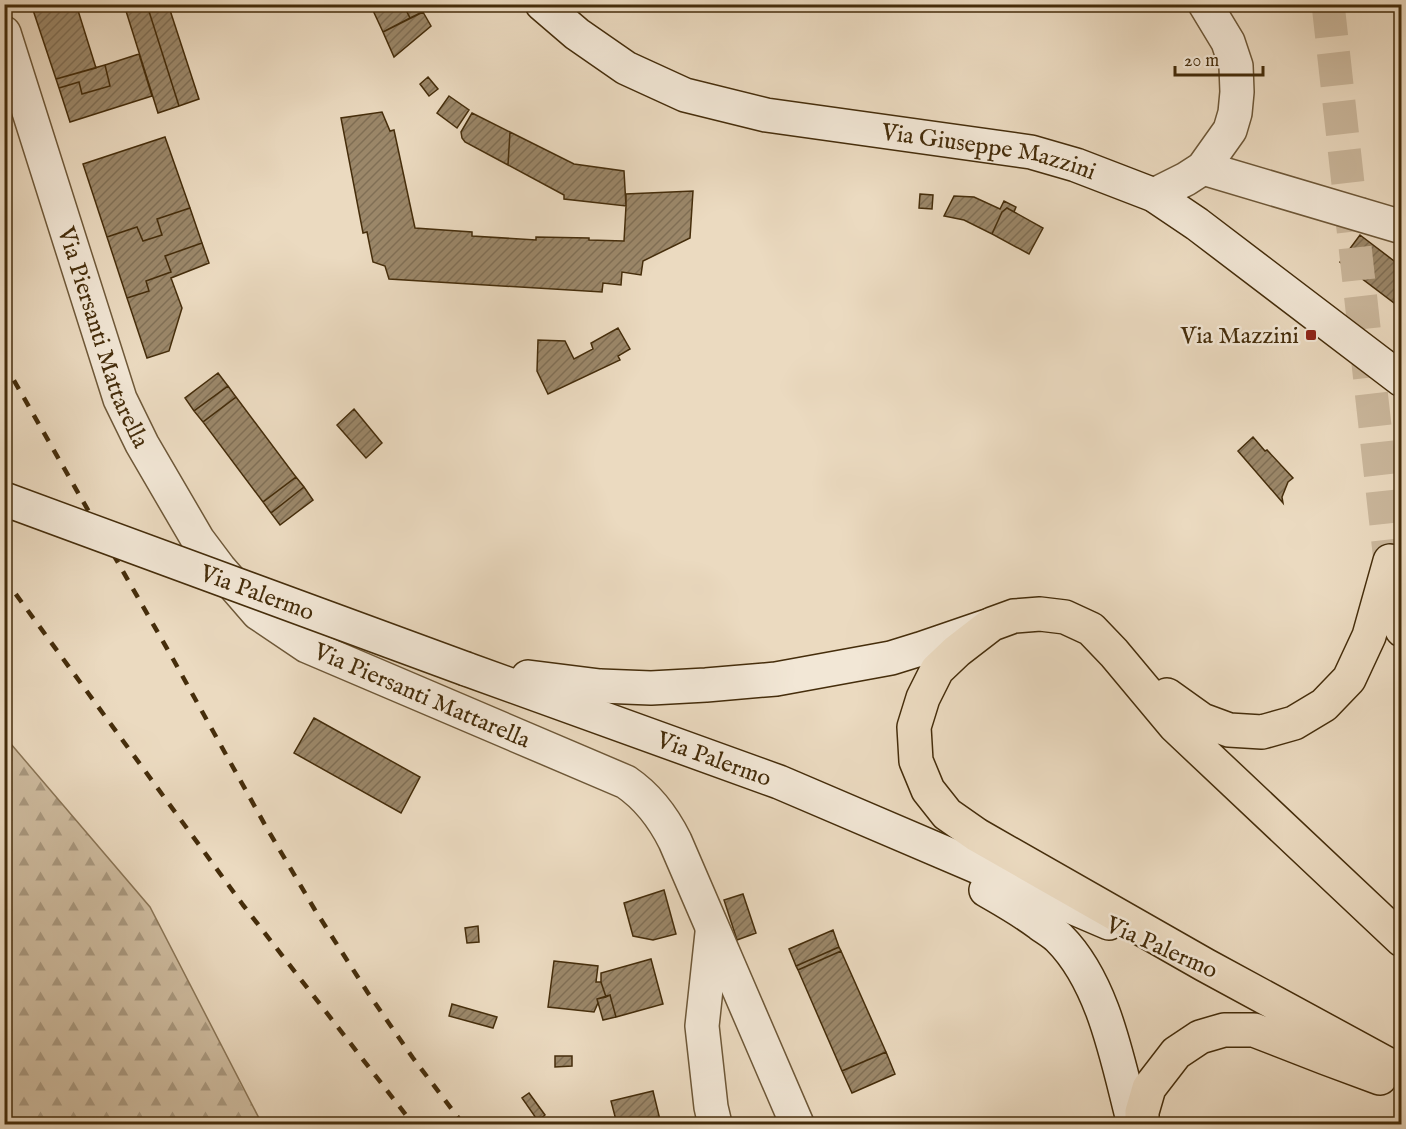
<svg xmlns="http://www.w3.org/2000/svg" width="1406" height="1129" font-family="'IM FELL English',serif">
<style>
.forest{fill:url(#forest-firs);stroke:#8a7556;stroke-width:1.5}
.building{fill:url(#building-hatch);stroke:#452d0b;stroke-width:1.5}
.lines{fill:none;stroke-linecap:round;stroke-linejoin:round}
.primary-tunnel{stroke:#cab79c;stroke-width:33;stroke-dasharray:33 16;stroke-linecap:butt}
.street-casing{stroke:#6e5838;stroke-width:36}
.secondary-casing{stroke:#452d0b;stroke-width:36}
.primary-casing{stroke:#452d0b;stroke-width:36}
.street{stroke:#f2e7d6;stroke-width:33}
.secondary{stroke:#f2e7d6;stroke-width:33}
.primary{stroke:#ebdac0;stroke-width:33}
.rail{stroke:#452d0b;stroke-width:4.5;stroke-dasharray:10 10;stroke-linecap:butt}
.secondary-bridge-casing{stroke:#452d0b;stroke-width:36;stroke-linecap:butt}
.secondary-bridge{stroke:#f2e7d6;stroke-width:33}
.poi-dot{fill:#8f2418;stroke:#f2e7d6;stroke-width:2}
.labels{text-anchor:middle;stroke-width:5;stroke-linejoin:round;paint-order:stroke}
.street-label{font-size:24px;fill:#452d0b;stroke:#f2e7d6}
.poi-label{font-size:24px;fill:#452d0b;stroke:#f2e7d6;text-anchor:end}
</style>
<defs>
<pattern id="forest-firs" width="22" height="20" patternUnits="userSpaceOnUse" patternTransform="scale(1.5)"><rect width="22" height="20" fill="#cfbda1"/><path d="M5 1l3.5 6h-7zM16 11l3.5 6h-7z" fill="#aa9a81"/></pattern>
<pattern id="building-hatch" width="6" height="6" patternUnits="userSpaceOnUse" patternTransform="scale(1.5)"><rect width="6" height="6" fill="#9b8769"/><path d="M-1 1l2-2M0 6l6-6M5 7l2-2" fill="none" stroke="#806f55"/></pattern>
</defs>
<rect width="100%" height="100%" fill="#ebdac0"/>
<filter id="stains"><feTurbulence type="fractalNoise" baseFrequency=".00333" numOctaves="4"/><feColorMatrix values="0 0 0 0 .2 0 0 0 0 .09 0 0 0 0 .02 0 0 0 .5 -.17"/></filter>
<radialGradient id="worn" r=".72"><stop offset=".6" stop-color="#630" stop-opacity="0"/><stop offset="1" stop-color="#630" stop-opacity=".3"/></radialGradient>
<path class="forest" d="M5 737 150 907 262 1124H5Z"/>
<path class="building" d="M31 4H76L96 68 56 79Z
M168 4 199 99 179 106 147 5Z
M370 4H403L410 18 383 32Z
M403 4H437V5L410 18Z
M147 5 179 106 158 113 126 11Z
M423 12 431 26 394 57 383 32Z
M139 54 152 96 70 122 59 88 79 82 82 94 110 86 105 65Z
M105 65 110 86 82 94 79 82 59 88 56 79Z
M428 77 438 89 429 96 420 84Z
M449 96 469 110 457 128 437 113Z
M382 112 390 131 394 130 415 228 472 232V236L536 240V237L589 238V240L624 241 626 206V194L693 191 690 238 643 261 641 275 622 272 621 285 603 283 602 292 389 279 385 266 373 262 367 232 363 233 341 118Z
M472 113 510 132 508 165 465 142 462 138 461 132Z
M510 132 574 164 624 171 626 206 564 199V195L508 165Z
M165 137 190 208 157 219 162 235 143 241 137 227 107 237 83 164Z
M920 194 933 195 932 209 919 208Z
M954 196 974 197 1000 209 1004 201 1016 207 1014 212 1007 208 1002 212 992 234 964 220 944 216Z
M190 208 202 243 165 256 171 272 146 281 149 291 127 298 107 237 137 227 143 241 162 235 157 219Z
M1007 208 1043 228 1029 254 992 234 1002 212Z
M1360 235 1402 267V309L1340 262Z
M202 243 209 263 171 278 182 308 169 351 147 358 127 298 149 291 146 281 171 272 165 256Z
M618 328 630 349 618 356 620 360 548 394 537 371 538 340 565 341 574 359 593 349 591 343Z
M218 373 228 386 194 411 185 398Z
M228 386 236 397 203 422 194 411Z
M236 397 296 477 263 502 203 422Z
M354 409 382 443 366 458 337 425Z
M1253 437 1265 451 1267 450 1293 478 1288 482 1282 497 1283 503 1238 451Z
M296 477 304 487 271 513 263 502Z
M304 487 313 500 280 525 271 513Z
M314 718 420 777 401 813 294 753Z
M664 890 676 934 653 940 633 936 624 903Z
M743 894 756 933 737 940 724 900Z
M478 926 479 942 467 943 465 928Z
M833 930 839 947 796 966 789 949Z
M839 947 841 951 798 970 796 966Z
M841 951 886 1052 842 1071 798 970Z
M651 959 663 1004 616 1017 610 995 606 997 601 982V973Z
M554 961 598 966 596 982H601L606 997 597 999 598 1003 594 1012 548 1007Z
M610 995 616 1017 603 1020 597 999Z
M452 1004 497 1017 493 1028 449 1016Z
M886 1052 895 1074 852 1093 842 1071Z
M555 1056H572V1066L555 1067Z
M653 1091 661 1124H617L611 1101Z
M529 1093 545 1115 538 1121 522 1098Z"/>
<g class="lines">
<path class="primary-tunnel" d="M1328 4 1390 561"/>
<g class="street-casing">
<g id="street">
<path id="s1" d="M4 33 120 399 142 444 198 540 219 568 258 613 307 646 626 782C648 797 663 817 675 841L797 1124"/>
<path d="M1203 168 1402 227"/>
<path d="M1154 195 1186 179 1203 168 1230 130 1235 113 1237 92 1236 66 1228 42 1205 4"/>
<path d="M712 933 702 1026 711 1107 715 1124"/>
</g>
</g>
<g class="secondary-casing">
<g id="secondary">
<path id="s2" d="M542 4 577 34 626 68 685 95 766 115 1031 152 1076 165 1154 195 1197 224 1402 380"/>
<path id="s3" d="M466 669 779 782 1109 923"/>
<path d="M528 677 600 686 651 688 706 685 776 679 891 658 920 649 987 626"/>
<path d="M986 890C1005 901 1023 911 1040 924 1047 929 1054 933 1059 938 1105 984 1118 1064 1134 1124"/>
</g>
</g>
<g class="primary-casing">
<path id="primary" d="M1392 572 1402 630
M1167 695 1202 720 1229 730 1262 732 1294 723 1324 705 1349 679 1369 636 1390 561
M1402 940 1175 726 1114 653 1091 629 1065 617 1040 614 1014 616 992 624 957 651 937 670 923 698 914 727 916 761 928 790 947 814 977 835 1205 965 1402 1072
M1142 1124V1112L1149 1088 1176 1053 1200 1037 1224 1030H1254L1326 1058 1380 1078"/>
</g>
<use href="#street" class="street"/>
<use href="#secondary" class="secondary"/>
<use href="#primary" class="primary"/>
<path class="rail" d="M4 363 173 659 265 825 315 910 368 993 413 1058 463 1124
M4 578 243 905 413 1124"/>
<g class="secondary-bridge-casing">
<g id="secondary-bridge">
<path id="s4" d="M4 499 466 669"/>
</g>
</g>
<use href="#secondary-bridge" class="secondary-bridge"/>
</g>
<rect class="poi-dot" x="1305" y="329" width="12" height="12" rx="3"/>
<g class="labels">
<g class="street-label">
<text dy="8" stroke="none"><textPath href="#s2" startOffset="480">Via Giuseppe Mazzini</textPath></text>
<text dy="8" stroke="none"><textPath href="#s1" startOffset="320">Via Piersanti Mattarella</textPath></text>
<text dy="8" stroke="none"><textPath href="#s4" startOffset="270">Via Palermo</textPath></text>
<text dy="8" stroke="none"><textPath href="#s1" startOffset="824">Via Piersanti Mattarella</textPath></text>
<text dy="8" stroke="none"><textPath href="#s3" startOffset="264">Via Palermo</textPath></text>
<text transform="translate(1162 947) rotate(24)" y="8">Via Palermo</text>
</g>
<g class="poi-label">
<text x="1299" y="343">Via Mazzini</text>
</g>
</g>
<rect width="1406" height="1129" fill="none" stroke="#ebdac0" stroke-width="24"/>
<rect x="6" y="6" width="1394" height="1117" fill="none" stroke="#452d0b" stroke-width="3"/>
<rect x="12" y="12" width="1382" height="1105" fill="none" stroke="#452d0b" stroke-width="1.5"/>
<path d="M1175 66v9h88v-9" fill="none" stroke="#452d0b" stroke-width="3"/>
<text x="1184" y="66" font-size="18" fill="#452d0b" stroke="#f2e7d6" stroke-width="4.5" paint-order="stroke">20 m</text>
<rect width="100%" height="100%" filter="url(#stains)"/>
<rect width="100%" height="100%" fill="url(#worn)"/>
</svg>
